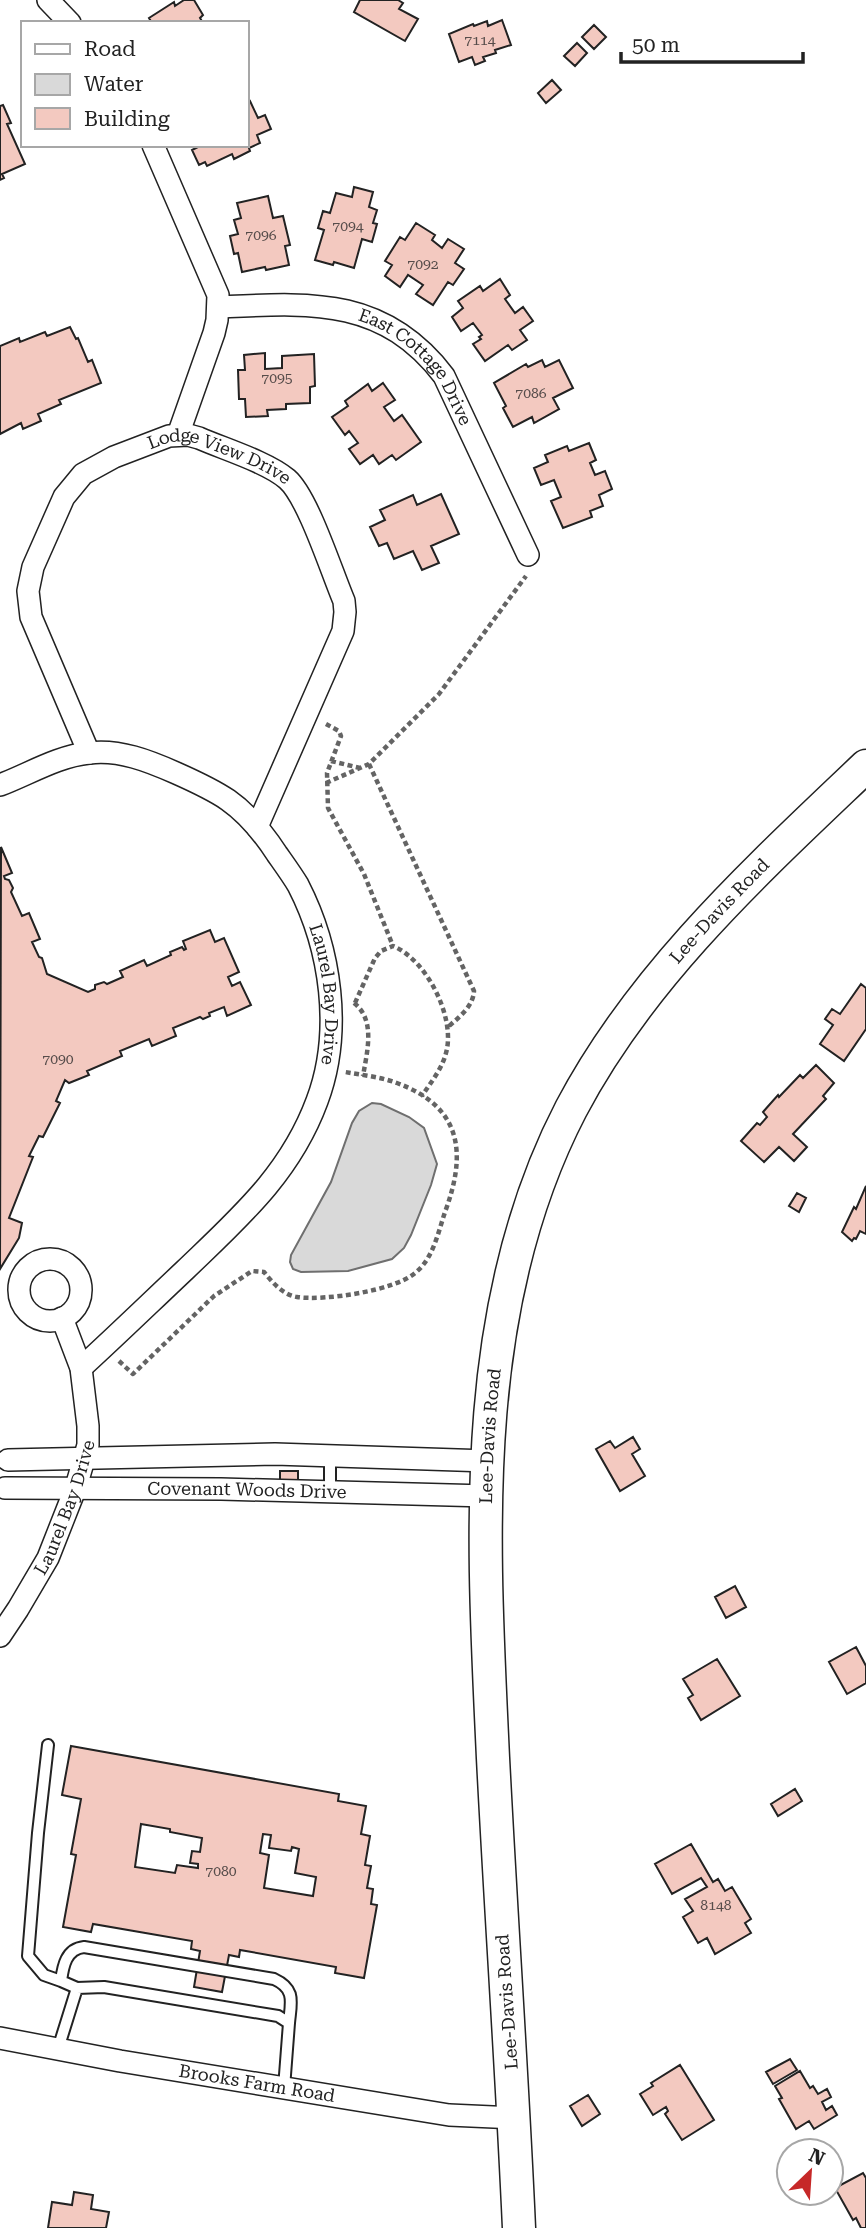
<svg xmlns="http://www.w3.org/2000/svg" width="866" height="2228" font-family="'Roboto Serif',serif">
<style>
.water{fill:#d9d9d9;stroke:#6f6f6f;stroke-width:2}
.building{fill:#f3c9c0;stroke:#222;stroke-width:2;fill-rule:evenodd}
.lines{fill:none;stroke-linecap:round;stroke-linejoin:round}
.service-casing{stroke:#222;stroke-width:14}
.minor-casing{stroke:#222;stroke-width:24}
.secondary-casing{stroke:#222;stroke-width:35}
.path{stroke:#646464;stroke-width:4.5;stroke-dasharray:5 3.5;stroke-linecap:butt}
.service{stroke:#fff;stroke-width:10}
.minor{stroke:#fff;stroke-width:21}
.secondary{stroke:#fff;stroke-width:32}
.labels{text-anchor:middle;stroke-width:5;stroke-linejoin:round;paint-order:stroke}
.number-label{font-size:14px;fill:#564c4a}
.street-label{font-size:18px;fill:#222;stroke:#fff}
</style>
<rect width="100%" height="100%" fill="#fff"/>
<path class="water" d="M372 1103 381 1104 409 1117 424 1128 437 1164 431 1185 411 1235 404 1248 392 1259 348 1271 301 1272 293 1269 290 1262 291 1255 331 1182 352 1123 359 1111Z"/>
<path class="building" d="M184 0H194L203 15 200 18 203 23H152L149 18 174 2 175 6Z
M360 0H398L403 3 399 9 418 19 405 41 354 12Z
M502 20 511 45 495 50 496 53 483 57 485 61 475 65 472 57 459 62 449 34 473 24 474 26 487 21 488 26Z
M594 25 606 37 594 49 582 37Z
M577 43 587 53 575 66 564 56Z
M552 80 561 90 546 103 538 93Z
M250 101 258 118 265 115 271 129 257 135 260 143 249 148 250 151 234 159 232 154 207 166 205 162 199 165 192 150 198 147 197 145H247V103Z
M3 105 11 123 7 124 25 164 2 174 4 178 0 180V106Z
M354 187 373 192 369 207 377 210 373 223 377 224 372 242 362 239 354 268 334 262 333 265 315 260 324 230 318 228 323 211 330 213 336 193 352 197Z
M268 196 273 218 283 216 290 245 285 246 289 265 266 270 265 267 242 272 238 253 234 254 230 236 238 234 234 220 241 218 237 203Z
M416 223 435 235 432 240 442 248 448 239 464 249 455 263 464 269 453 285 448 282 433 305 416 294 423 285 408 275 400 287 385 276 392 265 385 261 400 237 405 240Z
M500 279 510 295 505 299 515 313 523 307 533 321 520 330 527 340 512 350 508 345 485 361 473 344 481 339 479 337 482 335 473 323 461 331 452 317 463 308 458 301 480 286 483 291Z
M70 327 76 339 78 338 88 362 92 360 101 383 59 400 61 404 38 414 41 421 23 429 21 423 0 434V346L19 338 20 342 45 332 47 336Z
M265 353V369L282 368V356L314 354 315 386 310 387V403L286 404V409L267 410 268 416 246 417 245 399H239L238 370H245L244 355Z
M542 360 545 367 559 360 573 388 553 398 559 409 534 423 532 417 513 427 503 408 506 406 494 383 526 364 528 367Z
M383 383 395 400 384 407 394 421 402 415 421 442 396 460 392 455 379 464 373 455 360 464 349 449 358 443 349 431 345 435 332 417 348 406 345 401 368 384 372 391Z
M589 443 596 460 590 463 595 475 605 471 612 489 599 495 603 506 590 511 592 517 563 528 551 501 561 497 554 480 541 485 534 468 548 462 545 455 567 446 569 451Z
M441 494 459 534 431 546 439 563 422 570 413 551 394 559 387 543 379 546 370 527 385 520 380 510 413 495 417 505Z
M1 847 12 873 4 876 5 879 9 880 13 888 11 892 22 916 29 913 40 939 32 942 39 957 42 958 47 974 88 992 95 989V985L104 982 107 984 123 977 120 971 144 960 147 966 171 955 170 952 182 947 184 950 186 949 183 941 210 930 215 942 224 938 239 972 228 977 232 986 240 982 251 1005 227 1016 224 1007 209 1013 210 1016 203 1019 200 1017 173 1028 176 1036 152 1046 149 1039 120 1051 122 1056 87 1071 89 1075 69 1083 65 1080 56 1101 60 1103 43 1137 39 1136 29 1156 33 1157 9 1218 22 1223 19 1238 0 1269Z
M861 984 866 988V1029L844 1061 820 1044 833 1025 825 1019 832 1009 840 1014Z
M816 1065 834 1083 823 1096 826 1099 793 1134 807 1147 794 1161 779 1147 764 1162 741 1141 757 1123 760 1125 767 1117 763 1112 778 1095 779 1097 800 1075 803 1078Z
M866 1186V1234L860 1231 856 1239 854 1238 852 1241 842 1232 854 1207 856 1209Z
M797 1193 806 1198 799 1212 789 1206Z
M633 1437 640 1449 632 1454 645 1476 620 1491 596 1449 610 1441 615 1448Z
M280 1471H298V1489H280Z
M735 1586 746 1607 726 1618 715 1597Z
M856 1647 866 1666V1683L847 1694 829 1662Z
M717 1659 740 1696 701 1720 688 1698 693 1695 683 1679Z
M71 1746 339 1794 338 1801 366 1806 361 1834 370 1836 365 1865 371 1866 367 1888 373 1889 371 1904 377 1905 364 1978 335 1973 336 1967 240 1950 239 1957 229 1955 222 1992 194 1987 200 1951 191 1949 192 1941 93 1924 91 1932 63 1927 76 1855 71 1854 81 1799 62 1795ZM141 1824 170 1829V1832L202 1838 200 1852 192 1851 190 1863 198 1864V1868L177 1865 175 1873 135 1867ZM263 1834 271 1835 269 1848 291 1851 292 1847 299 1849 295 1873 316 1877 313 1896 264 1888 269 1855 260 1853Z
M795 1789 802 1801 778 1816 771 1804Z
M691 1844 713 1882 718 1879 725 1891 732 1887 751 1919 745 1923 751 1933 715 1954 707 1938 698 1943 683 1917 693 1911 685 1899 707 1887 701 1878 672 1894 655 1864Z
M790 2059 797 2070 773 2084 766 2072Z
M680 2065 714 2120 682 2140 665 2114 668 2111 666 2107 653 2115 640 2094 653 2086 651 2083Z
M800 2071 810 2088 813 2086 818 2094 827 2089 831 2097 822 2102 826 2110 832 2106 837 2115 814 2129 809 2121 796 2129 779 2099 782 2098 775 2086Z
M588 2095 600 2114 582 2126 570 2106Z
M863 2173 866 2178V2228H861L856 2218 853 2220 835 2188Z
M74 2192 93 2195 91 2209 109 2212 106 2228H48L52 2202 72 2205Z"/>
<g class="lines">
<g class="service-casing">
<path id="service" d="M330 1456V1492
M48 1745 38 1833 28 1956 44 1975 61 1981 77 1988 104 1987 278 2016 289 2023 284 2088
M61 1981C63 1966 66 1949 84 1947L274 1979C296 1989 291 2002 289 2023
M58 2049 77 1988"/>
</g>
<g class="minor-casing">
<g id="minor">
<path d="M48 0 70 23"/>
<path d="M153 145 218 295 217 320 214 333 178 435"/>
<path id="s1" d="M218 307C309 303 383 296 444 376L528 555"/>
<path id="s2" d="M89 753 31 617 28 591 33 567 64 497 83 474 114 457 169 436 188 435 199 438C224 449 267 462 287 479 308 497 332 573 344 601L345 612 343 631 257 827"/>
<path id="s3" d="M0 785C29 774 58 756 89 753 119 749 149 761 176 773 194 781 212 789 228 800 248 814 264 834 277 854 284 864 292 875 298 885 331 949 343 1032 317 1101 290 1174 239 1218 185 1270 150 1303 116 1336 81 1368"/>
<circle cx="50" cy="1290" r="31"/>
<path d="M8 1460 275 1454 488 1461"/>
<path id="s4" d="M5 1488 221 1489 487 1496"/>
<path id="s5" d="M0 1636 18 1609 48 1558 76 1487 88 1445V1426L81 1368 62 1318"/>
<path id="s6" d="M0 2038 120 2061 449 2115 514 2118"/>
</g>
</g>
<g class="secondary-casing">
<g id="secondary">
<path id="s7" d="M519 2228C512 2071 501 1915 493 1758 483 1541 467 1309 571 1109 642 974 757 870 866 766"/>
</g>
</g>
<path class="path" d="M326 724 339 731 341 736 327 773 328 808 364 874 393 946
M331 761 360 768
M369 764 474 991C473 1007 459 1017 448 1027
M326 783 369 764 439 694 526 576
M354 1003C376 1020 367 1052 363 1076
M355 1003 375 958 381 951 393 946C427 960 456 1018 446 1053 442 1069 431 1082 422 1096
M119 1361 133 1374 214 1296 252 1271 264 1272C272 1282 283 1295 297 1297 324 1301 394 1291 415 1273 433 1259 438 1233 445 1212 467 1153 462 1107 397 1083 381 1077 362 1075 345 1072"/>
<use href="#service" class="service"/>
<use href="#minor" class="minor"/>
<use href="#secondary" class="secondary"/>
</g>
<g class="labels">
<g class="number-label">
<text x="480" y="45">7114</text>
<text x="348" y="231">7094</text>
<text x="261" y="240">7096</text>
<text x="423" y="269">7092</text>
<text x="277" y="383">7095</text>
<text x="531" y="398">7086</text>
<text x="58" y="1064">7090</text>
<text x="221" y="1876">7080</text>
<text x="716" y="1910">8148</text>
</g>
<g class="street-label">
<text dy="6" stroke="none"><textPath href="#s1" startOffset="222">East Cottage Drive</textPath></text>
<text dy="6" stroke="none"><textPath href="#s2" startOffset="453">Lodge View Drive</textPath></text>
<text dy="6" stroke="none"><textPath href="#s7" startOffset="1381">Lee-Davis Road</textPath></text>
<text dy="6" stroke="none"><textPath href="#s3" startOffset="469">Laurel Bay Drive</textPath></text>
<text dy="6" stroke="none"><textPath href="#s7" startOffset="793">Lee-Davis Road</textPath></text>
<text dy="6" stroke="none"><textPath href="#s4" startOffset="242">Covenant Woods Drive</textPath></text>
<text dy="6" stroke="none"><textPath href="#s5" startOffset="145">Laurel Bay Drive</textPath></text>
<text transform="translate(507 2002) rotate(-94)" y="6">Lee-Davis Road</text>
<text dy="6" stroke="none"><textPath href="#s6" startOffset="261">Brooks Farm Road</textPath></text>
</g>
</g>
<rect x="21" y="21" width="228" height="126" fill="#ffffff" stroke="#a7a7a7" stroke-width="2"/>
<rect x="35" y="44" width="35" height="10" fill="#ffffff" stroke="#a7a7a7" stroke-width="2"/>
<text x="84" y="56" font-size="21" fill="#222222">Road</text>
<rect x="35" y="74" width="35" height="21" fill="#d9d9d9" stroke="#a7a7a7" stroke-width="2"/>
<text x="84" y="91" font-size="21" fill="#222222">Water</text>
<rect x="35" y="108" width="35" height="21" fill="#f3c9c0" stroke="#a7a7a7" stroke-width="2"/>
<text x="84" y="126" font-size="21" fill="#222222">Building</text>
<g transform="translate(810 2172) rotate(25)"><circle r="33" fill="#ffffff" stroke="#a7a7a7" stroke-width="2"/>
<path d="M0-5L12 26L0 18L-12 26Z" fill="#c62828"/>
<text y="-10" font-size="19" font-weight="bold" text-anchor="middle" fill="#222222">N</text>
</g>
<path d="M621 52v10h182v-10" fill="none" stroke="#222222" stroke-width="3.5"/>
<text x="632" y="52" font-size="21" fill="#222222" stroke="#ffffff" stroke-width="5" paint-order="stroke">50 m</text>
</svg>
